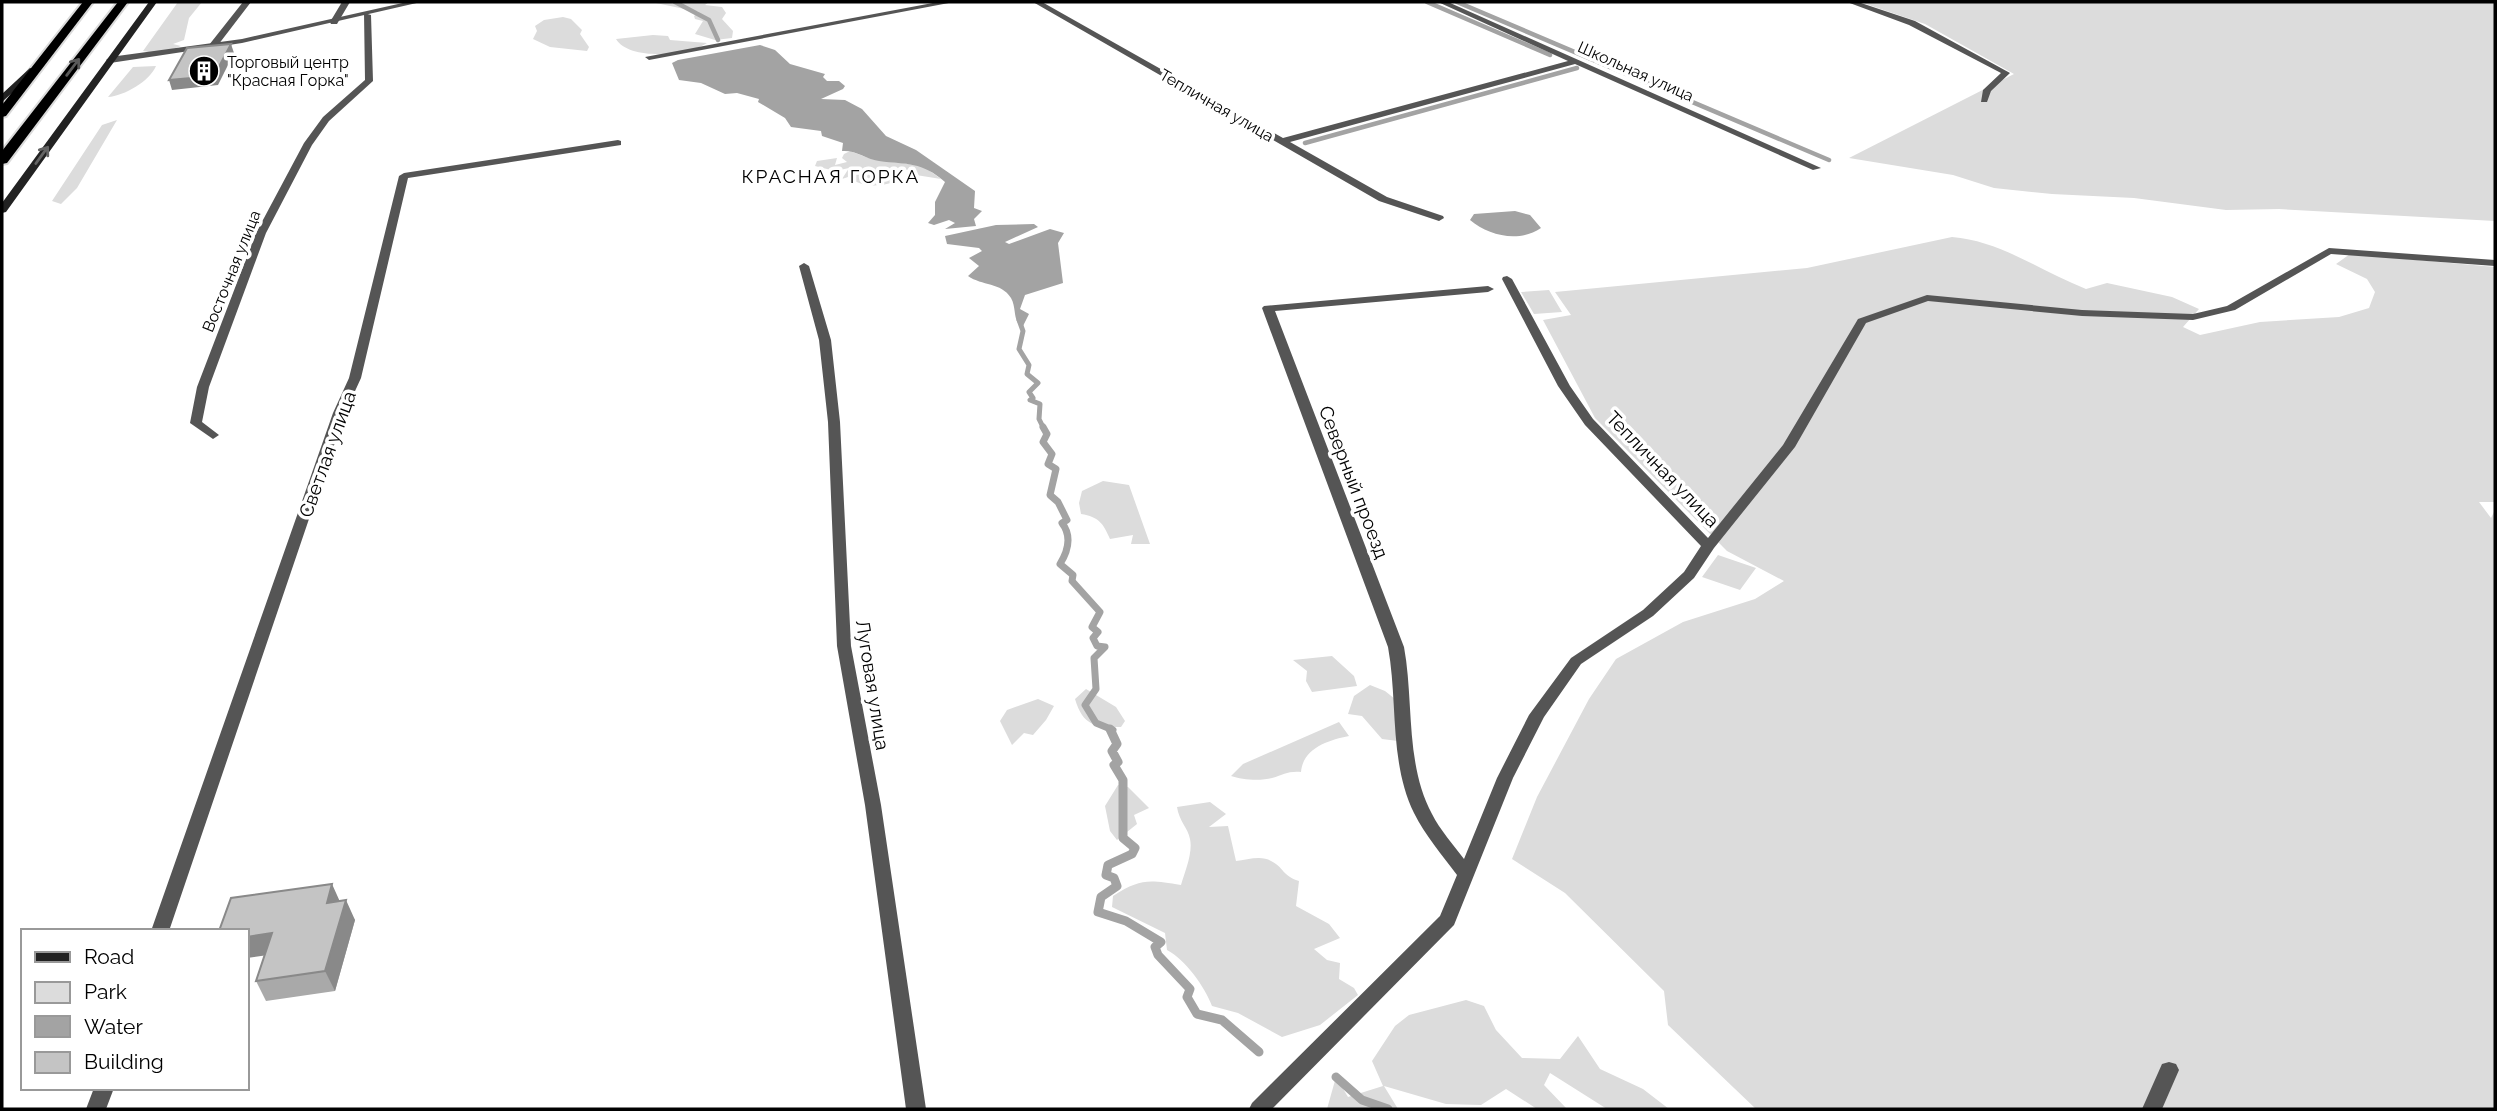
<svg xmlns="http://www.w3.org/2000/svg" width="2497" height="1111" font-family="Raleway,sans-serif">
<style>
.green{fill:#dcdcdc}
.water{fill:#a3a3a3}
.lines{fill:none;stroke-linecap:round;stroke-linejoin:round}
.stream-far3{stroke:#a3a3a3;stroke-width:4.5}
.stream-far2{stroke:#a3a3a3;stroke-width:5}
.stream-far1{stroke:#a3a3a3;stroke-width:7}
.stream{stroke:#a3a3a3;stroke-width:9}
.trunk-casing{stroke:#dbdbdb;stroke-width:4}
.minor{fill:#555;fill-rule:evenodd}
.tertiary{fill:#555;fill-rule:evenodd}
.secondary{fill:#222;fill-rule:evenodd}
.trunk{fill:#000;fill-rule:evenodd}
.wall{fill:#a9a9a9}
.shaded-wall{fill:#898989}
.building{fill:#c4c4c4;stroke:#898989;stroke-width:2}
.oneway{stroke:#595959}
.oneway2{stroke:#646464}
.labels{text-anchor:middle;stroke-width:7;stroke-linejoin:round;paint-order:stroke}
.far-poi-label{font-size:16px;fill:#000;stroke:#fff;text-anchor:start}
.far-street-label{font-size:16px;fill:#000;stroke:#fff}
.far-quarter-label{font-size:19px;letter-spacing:2px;fill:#000;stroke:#fff}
.street-label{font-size:19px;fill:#000;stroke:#fff}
</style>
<rect width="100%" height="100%" fill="#fff"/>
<path class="green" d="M178 2H202L189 18 184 40 173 44 181 46 160 54 143 51Z
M651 2H709L705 5 722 7 726 13 722 19 733 31 732 38 715 40 695 34 703 21 695 19 694 16 699 12Z
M1860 2H2495V221L2279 209 2226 210 2134 198 2052 194 1994 188 1953 175 1849 158 2014 74 1925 24Z
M563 17 571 19 582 30 580 34 589 47 587 51 550 47 533 39 537 31 535 26 544 20Z
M653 35 668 36 670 40 707 43C689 56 629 61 616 39Z
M156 66C150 81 124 96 108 97L133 67Z
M117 120 77 188 61 204 52 201 102 125Z
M850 151 871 159 923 166 941 179 916 175 915 170 884 169V172L900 179C887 186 865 189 852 179L854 175 842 179 849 168 835 171 815 166 817 161 837 158 835 165 847 162 842 158 844 154Z
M1952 237C2001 241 2040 271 2086 289L2107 283 2172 297 2199 309 2183 327 2200 335 2260 322 2339 317 2369 308 2375 292 2367 279 2336 264 2350 254 2495 267V502H2479L2491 518 2495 510V1109H1756L1668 1025 1664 991 1565 893 1512 859 1537 797 1589 699 1616 659 1683 622 1755 599 1784 581 1727 551 1595 418 1543 320 1571 315 1555 292 1807 268Z
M1549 290 1562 312 1534 314 1521 292Z
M1103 481 1129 485 1150 544H1131L1133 535 1110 539C1103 523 1099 517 1081 514L1079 503 1082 491Z
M1718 555 1756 568 1740 590 1702 577Z
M1332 656 1354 676 1357 686 1312 692 1306 681 1307 671 1293 660Z
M1370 685 1385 691 1395 699 1398 741 1382 739 1362 716 1348 714 1354 696Z
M1086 689 1116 707 1125 721 1121 727C1095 727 1083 726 1075 699Z
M1038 699 1054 706 1046 720 1033 735 1024 733 1012 745 1000 721 1007 710Z
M1339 722 1349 736C1329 740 1303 748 1301 772 1287 771 1284 775 1272 778 1261 781 1242 780 1231 776L1243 764Z
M1118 785 1128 787 1149 808 1134 815 1137 824 1117 840 1110 831 1105 806Z
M1210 802 1226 814 1209 827 1228 826 1236 861C1247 860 1261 855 1271 861 1284 867 1282 876 1299 881L1296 906 1329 924 1340 938 1314 949 1327 960 1340 963 1339 979 1354 988 1358 995 1320 1025 1282 1037 1238 1013 1212 1006C1205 987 1185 959 1167 950L1165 933 1112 907 1113 896C1141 878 1149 880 1181 885 1185 871 1193 853 1190 839 1188 828 1179 821 1177 807Z
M1466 1000 1484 1006 1496 1030 1522 1058 1560 1059 1578 1036 1600 1069 1643 1089 1669 1109H1607L1550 1073 1544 1085 1567 1109H1537L1506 1089 1481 1105 1446 1104 1384 1086 1398 1109H1327L1336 1077 1348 1097 1383 1086 1372 1061 1395 1026 1409 1015Z"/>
<path class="water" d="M760 45 775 50 790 64 825 74 823 77 827 81H839L845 86 843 89 821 99 845 100 862 109 886 136 916 150 975 191 974 208 982 211 974 219 976 226 945 229 955 223 949 220 934 225 928 223 935 215V202L945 182C921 161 908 165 879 161 865 159 857 150 842 151L843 143 822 136 821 131 791 127 785 118 758 102 759 99 737 93 725 94 701 83 679 80 672 63 678 60Z
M1515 211 1530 215 1541 228C1519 243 1489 236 1470 220L1474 214Z
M1034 224 1038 227 1005 242 1009 244 1050 229 1064 233 1058 243 1063 283 1025 295 1020 309 1029 314 1022 328C1012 319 1017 309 1011 298 1001 282 982 286 968 276L979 266 969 258 982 251 979 248 947 244 945 236 996 225Z"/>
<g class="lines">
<path class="stream-far3" d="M675 2 709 20 718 40
M1427 2 1550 55
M1457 2 1829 160
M1305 143 1577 68"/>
<path class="stream-far2" d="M1019 320 1023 331 1019 349 1029 365 1027 374 1038 383 1029 392 1033 398 1030 400 1040 404 1039 419 1044 429"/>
<path class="stream-far1" d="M1043 427 1047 434 1043 442 1052 454 1048 464 1056 469 1050 495 1058 502 1067 520 1062 523C1072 536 1068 551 1060 564L1073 575 1072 581 1100 612 1092 627 1098 632 1093 638 1097 646 1105 647 1094 658 1096 689 1085 705 1096 723 1113 730"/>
<path class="stream" d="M1110 729 1117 744 1112 751 1118 762 1114 765 1123 780V838L1135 848 1132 854 1108 865 1106 875 1114 878 1117 886 1101 897 1098 912 1126 921 1161 942 1155 947 1158 955 1190 989 1187 997 1197 1014 1222 1020 1259 1052
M1336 1077 1362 1100 1388 1109"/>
<g class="trunk-casing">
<path id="trunk" d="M83 2H93L6 116 2 117V105Z
M118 2H128L7 163 2 164V151Z"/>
</g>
<path class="minor" d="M243 2H251L215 49H209V45Z
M342 2H350L337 24H331L330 22Z
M938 2H954L649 60 645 57Z
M1033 2H1042L1283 138 1568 61 1438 2H1448L1821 168 1813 170 1575 64 1290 142 1387 197 1443 216 1444 218 1439 221 1379 201Z
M1847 2H1858L1915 21 2010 73 1991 91 1987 102H1981L1983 90 2001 73 1909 25Z
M364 13 371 15 373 81 329 121 312 145 266 233 209 387 202 422 219 435 213 439 190 423 197 387 256 233 304 143 323 117 365 80Z
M618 140 621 141V145L408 178 361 378 345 413 169 931H151L333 413 349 378 399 176 404 173Z
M2329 248 2495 260V266L2331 254 2235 310 2193 320 2082 316 1928 301 1866 323 1795 447 1714 548 1694 578 1653 616 1581 664 1544 717 1513 778 1454 925 1272 1109H1249L1252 1103 1440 916 1457 875C1442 855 1425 835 1414 813 1389 762 1398 701 1388 647L1262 308 1264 306 1488 286 1494 289 1488 292 1275 311 1404 647C1414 701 1405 764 1432 814 1440 830 1453 844 1464 859L1497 778 1529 715 1571 658 1643 610 1684 572 1701 546 1585 425 1558 386 1502 279 1503 277 1507 276 1512 279 1570 386 1593 419 1708 538 1783 445 1858 319 1927 295 2082 310 2193 314 2227 306Z
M804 263 809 266 831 340 840 422 851 646 881 805 926 1109H906L865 805 837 646 828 422 819 340 799 266Z
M2169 1062 2176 1064 2179 1070 2162 1109H2142L2162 1064Z
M94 1088H114L106 1109H86Z"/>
<path class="tertiary" d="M407 2H421L242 43 110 63 106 60 110 57 242 39Z"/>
<path class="secondary" d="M149 2H157L6 212 2 213V203Z
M30 68 37 70 2 102V94Z"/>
<use href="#trunk" class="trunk"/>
</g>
<path class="wall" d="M340 901 355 920 335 991 266 1001 256 981Z"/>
<path class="shaded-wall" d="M231 44 234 53 218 85 172 90 169 80Z
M332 884 341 904 327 903Z
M346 900 355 920 335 991 325 971Z
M272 933 282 953 247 958V937Z"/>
<path class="building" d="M231 44 214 76 169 80 187 48Z
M332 884 327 903 346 900 325 971 256 981 272 933 247 937V931H219L231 898Z"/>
<defs><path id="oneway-shaft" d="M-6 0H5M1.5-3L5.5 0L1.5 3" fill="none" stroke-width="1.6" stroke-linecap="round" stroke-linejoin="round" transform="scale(1.75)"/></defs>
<use class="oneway" href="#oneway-shaft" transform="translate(73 67) rotate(-53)"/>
<use class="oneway2" href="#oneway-shaft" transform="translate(42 155) rotate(-54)"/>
<defs>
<g id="building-disc" transform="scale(1.575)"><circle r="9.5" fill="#000" stroke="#fff"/><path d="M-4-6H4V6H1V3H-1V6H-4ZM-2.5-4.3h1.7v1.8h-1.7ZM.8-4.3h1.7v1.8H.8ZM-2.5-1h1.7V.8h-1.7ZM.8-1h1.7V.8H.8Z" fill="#fff"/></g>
</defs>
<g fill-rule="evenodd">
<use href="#building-disc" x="204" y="71"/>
</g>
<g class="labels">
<g class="far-poi-label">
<text x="227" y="68">Торговый центр<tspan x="227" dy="18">"Красная Горка"</tspan></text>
</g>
<g class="far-street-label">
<text transform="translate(1636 71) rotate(24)" y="6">Школьная улица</text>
<text transform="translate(1217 105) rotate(30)" y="6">Тепличная улица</text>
<text transform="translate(231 271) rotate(-68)" y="6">Восточная улица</text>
</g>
<g class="far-quarter-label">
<text x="831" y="183">КРАСНАЯ ГОРКА</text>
</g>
<g class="street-label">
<text transform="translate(327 454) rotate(-70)" y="7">Светлая улица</text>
<text transform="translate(1663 469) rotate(46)" y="7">Тепличная улица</text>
<text transform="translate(1354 482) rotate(69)" y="7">Северный проезд</text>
<text transform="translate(873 685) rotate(81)" y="7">Луговая улица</text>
</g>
</g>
<rect width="2497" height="1111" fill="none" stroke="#000000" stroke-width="7"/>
<rect x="21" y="929" width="228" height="161" fill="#ffffff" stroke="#999999" stroke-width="2"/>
<rect x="35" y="952" width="35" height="10" fill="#222222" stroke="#999999" stroke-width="2"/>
<text x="84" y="964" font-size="21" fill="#000000">Road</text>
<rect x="35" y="982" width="35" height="21" fill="#dcdcdc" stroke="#999999" stroke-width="2"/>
<text x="84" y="999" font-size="21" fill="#000000">Park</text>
<rect x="35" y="1016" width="35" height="21" fill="#a3a3a3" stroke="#999999" stroke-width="2"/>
<text x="84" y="1034" font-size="21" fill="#000000">Water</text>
<rect x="35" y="1052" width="35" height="21" fill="#c4c4c4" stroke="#999999" stroke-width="2"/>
<text x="84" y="1069" font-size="21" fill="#000000">Building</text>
</svg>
